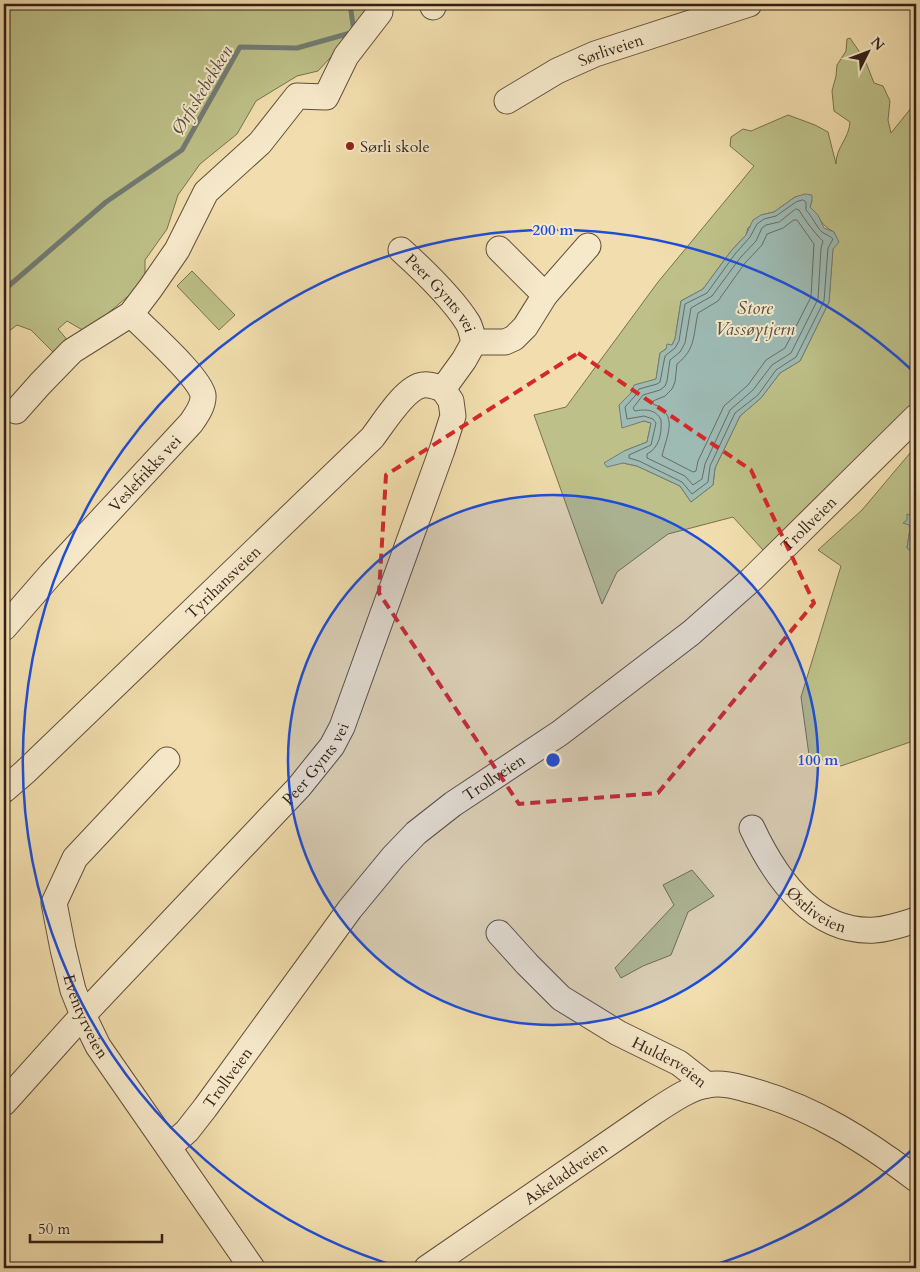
<svg xmlns="http://www.w3.org/2000/svg" width="920" height="1272" font-family="Cardo,serif">
<style>
.green{fill:#bdc088;stroke:#78704e;fill-rule:evenodd}
.water{fill:#9dbab3;stroke:#727c74}
.lines{fill:none;stroke-linecap:round;stroke-linejoin:round}
.shore{stroke:#686c64;stroke-width:1}
.stream{stroke:#727c74;stroke-width:5}
.minor-casing{stroke:#624e3b;stroke-width:27}
.minor{stroke:#f6e9ca;stroke-width:25}
.marked{fill:none;stroke:#d62828;stroke-width:4;stroke-dasharray:10 6;stroke-linejoin:round}
.ring{fill:none;stroke:#1d4ed8;stroke-width:2.5}
.poi-dot{fill:#8f2418;stroke:#f6e9ca;stroke-width:2}
.labels{text-anchor:middle;stroke-width:4;stroke-linejoin:round;paint-order:stroke}
.street-label{font-size:16px;fill:#321f15;stroke:#f6e9ca}
.poi-label{font-size:16px;fill:#321f15;stroke:#f6e9ca;text-anchor:start}
.water-label{font-size:18px;font-style:italic;fill:#524e44;stroke:#f6e9ca}
.centre{fill:#1d4ed8;stroke:#f6e9ca;stroke-width:2.5}
.ring-label{font-size:15px;text-anchor:middle;font-weight:bold;fill:#1d4ed8;stroke:#f6e9ca;stroke-width:4;stroke-linejoin:round;paint-order:stroke}
</style>
<rect width="100%" height="100%" fill="#f1ddad"/>
<filter id="stains"><feTurbulence type="fractalNoise" baseFrequency=".004" numOctaves="4"/><feColorMatrix values="0 0 0 0 .2 0 0 0 0 .09 0 0 0 0 .02 0 0 0 .5 -.17"/></filter>
<radialGradient id="worn" r=".72"><stop offset=".6" stop-color="#630" stop-opacity="0"/><stop offset="1" stop-color="#630" stop-opacity=".3"/></radialGradient>
<path class="green" d="M4 4H368L367 18 318 71 297 76 256 101 237 134 200 164 178 195 167 229 145 260V274L133 292 86 332 67 321 58 329 69 342 55 354 31 330 17 325 4 335Z
M850 38 865 60 874 83 883 86 890 101 888 120 891 133 916 102V400L763 550 733 517 668 534 617 572 602 604 534 415 566 407 658 282 754 166 730 146 731 137 743 129 751 131 788 115 815 125 828 132 836 164C836 147 849 139 850 122L834 111 832 91 836 76 837 65 846 51 847 39ZM795 197 812 200 810 207C820 217 821 226 834 232L829 302 800 361 780 373 761 398 740 416 715 468 713 485 691 502 680 486 637 466 623 463 624 451 647 442 651 423 644 421 633 423 619 406 631 393 635 385 656 380 660 353 672 345 675 339 681 301 703 289 731 251 746 235 748 228 761 215 774 212Z
M192 271 235 315 219 330 177 286Z
M916 446V513L912 516 907 548 916 555V740L841 766 809 755 801 697 841 566 818 550 862 510Z
M692 870 714 896 688 912 671 955 643 966 621 978 615 968 674 905 663 885Z"/>
<path class="water" d="M805 194 812 195V200L810 207 818 215 824 228 834 232 839 242 833 249 829 302 800 361 780 373 761 398 740 416 715 468 713 485 691 502 680 486 637 466 623 463 607 467 604 463 624 451 647 442 651 423 644 421 622 428 619 405 631 393 634 385 656 379 660 353 666 349 667 344 672 345 675 339 681 301 703 289 731 251 746 235 753 220 761 215 774 212 795 197Z
M916 513V555L907 548 910 529 909 525 903 523 907 520V514L912 516Z"/>
<g class="lines">
<path class="shore" d="M803 200 806 202V210C811 215 818 229 822 232 826 235 829 235 833 239L828 248 824 301 796 357 776 370 758 395 735 413 710 466 708 482 692 494 682 482 639 461 629 458V455L651 445 656 423 653 419 644 416 627 419 625 407 635 396 639 389 657 384 660 382 665 356 675 348 679 341 685 304 707 293 735 254 750 237 757 224 764 219 776 216 796 202Z
M796 209 799 210C804 219 816 235 823 241L821 248 818 299 791 353 772 365 753 390 730 410 705 464 702 479 693 485 685 476 647 458V454C659 448 662 434 661 420 656 409 645 409 635 411L633 408 643 395 660 390 665 386 667 381 670 360 680 352 685 343 691 308 712 296 740 258 756 241 762 228 766 225 779 222Z
M794 220H797L814 244 811 297 785 348 766 360 748 385 724 406 698 461 696 471 693 472 662 456C666 437 680 414 653 404V401L665 396 672 389 675 382 677 364C696 349 693 335 698 313L718 301 745 263 762 245 767 234 783 228Z"/>
<path class="stream" d="M4 290 106 202 182 150 240 47 297 48 354 32 350 4"/>
<g class="minor-casing">
<g id="minor">
<path d="M433 7 434 4"/>
<path id="s1" d="M507 101 557 71 595 54 749 4"/>
<path d="M499 249 545 295"/>
<path id="s2" d="M401 250C422 269 453 299 468 323 471 328 472 336 474 342L464 360 443 389"/>
<path d="M474 342H505L514 338 525 327 545 295 588 246"/>
<path d="M16 411 40 384 72 351 131 314 150 289 177 250 206 192 260 143 297 96 326 97 346 56 380 12V4"/>
<path id="s3" d="M4 628 51 574 191 423C196 416 204 405 203 395 199 376 146 330 131 314"/>
<path id="s4" d="M167 760 75 858 54 903 63 949 73 990 83 1015 98 1046 252 1268"/>
<path id="s5" d="M4 790 25 772 372 438C383 424 405 387 423 385 430 384 436 387 443 389"/>
<path id="s6" d="M752 828C775 877 814 934 875 930 889 929 903 924 916 920"/>
<path id="s7" d="M499 933 527 964 561 998 618 1033 679 1063 707 1085"/>
<path id="s8" d="M4 1103 83 1015 299 787 332 746 342 727 442 450 453 416 451 401 443 389"/>
<path id="s9" d="M169 1147 187 1131 205 1108 350 909 393 857 416 833 453 804 560 733 691 633 752 579 916 417"/>
<path id="s10" d="M427 1268 654 1112C671 1101 689 1088 708 1085 723 1082 738 1087 753 1091 814 1108 866 1141 916 1179"/>
</g>
</g>
<use href="#minor" class="minor"/>
</g>
<path class="marked" d="M578 353 751 470 814 603 658 793 519 804 379 593 386 475Z"/>
<circle cx="553" cy="760" r="265" fill="#1d4ed8" fill-opacity=".12"/>
<g class="ring">
<circle cx="553" cy="760" r="265"/>
<path d="M914 1148A530 530 0 0 1 704 1268M402 1268A530 530 0 1 1 914 372"/>
</g>
<circle class="poi-dot" cx="350" cy="146" r="5"/>
<g class="labels">
<g class="street-label">
<text dy="6" stroke="none"><textPath href="#s1" startOffset="116">Sørliveien</textPath></text>
<text dy="6" stroke="none"><textPath href="#s2" startOffset="59">Peer Gynts vei</textPath></text>
<text dy="6" stroke="none"><textPath href="#s3" startOffset="209">Veslefrikks vei</textPath></text>
<text dy="6" stroke="none"><textPath href="#s9" startOffset="901">Trollveien</textPath></text>
<text dy="6" stroke="none"><textPath href="#s5" startOffset="302">Tyrihansveien</textPath></text>
<text dy="6" stroke="none"><textPath href="#s8" startOffset="461">Peer Gynts vei</textPath></text>
<text dy="6" stroke="none"><textPath href="#s9" startOffset="496">Trollveien</textPath></text>
<text dy="6" stroke="none"><textPath href="#s6" startOffset="106">Østliveien</textPath></text>
<text dy="6" stroke="none"><textPath href="#s4" startOffset="302">Eventyrveien</textPath></text>
<text dy="6" stroke="none"><textPath href="#s7" startOffset="216">Hulderveien</textPath></text>
<text dy="6" stroke="none"><textPath href="#s9" startOffset="91">Trollveien</textPath></text>
<text dy="6" stroke="none"><textPath href="#s10" startOffset="168">Askeladdveien</textPath></text>
</g>
<g class="poi-label">
<text x="360" y="152">Sørli skole</text>
</g>
<g class="water-label">
<text transform="translate(202 90) rotate(-59)" y="6">Ørfiskebekken</text>
<text x="755" y="314">Store<tspan x="755" dy="21">Vassøytjern</tspan></text>
</g>
</g>
<circle cx="553" cy="760" r="8" class="centre"/>
<g class="ring-label">
<text x="553" y="235">200 m</text>
<text x="818" y="765">100 m</text>
</g>
<rect width="920" height="1272" fill="none" stroke="#f1ddad" stroke-width="20"/>
<rect x="5" y="5" width="910" height="1262" fill="none" stroke="#321f15" stroke-width="2.5"/>
<rect x="10" y="10" width="900" height="1252" fill="none" stroke="#321f15"/>
<g transform="translate(868 52) rotate(48)" stroke="#f6e9ca" stroke-width="4" paint-order="stroke">
<path d="M0-4L9 19L0 12L-9 19Z" fill="#321f15"/>
<text y="-8" font-size="14" font-weight="bold" text-anchor="middle" fill="#321f15">N</text>
</g>
<path d="M30 1234v8h132v-8" fill="none" stroke="#321f15" stroke-width="2.5"/>
<text x="38" y="1234" font-size="15" fill="#321f15" stroke="#f6e9ca" stroke-width="4" paint-order="stroke">50 m</text>
<rect width="100%" height="100%" filter="url(#stains)"/>
<rect width="100%" height="100%" fill="url(#worn)"/>
</svg>
